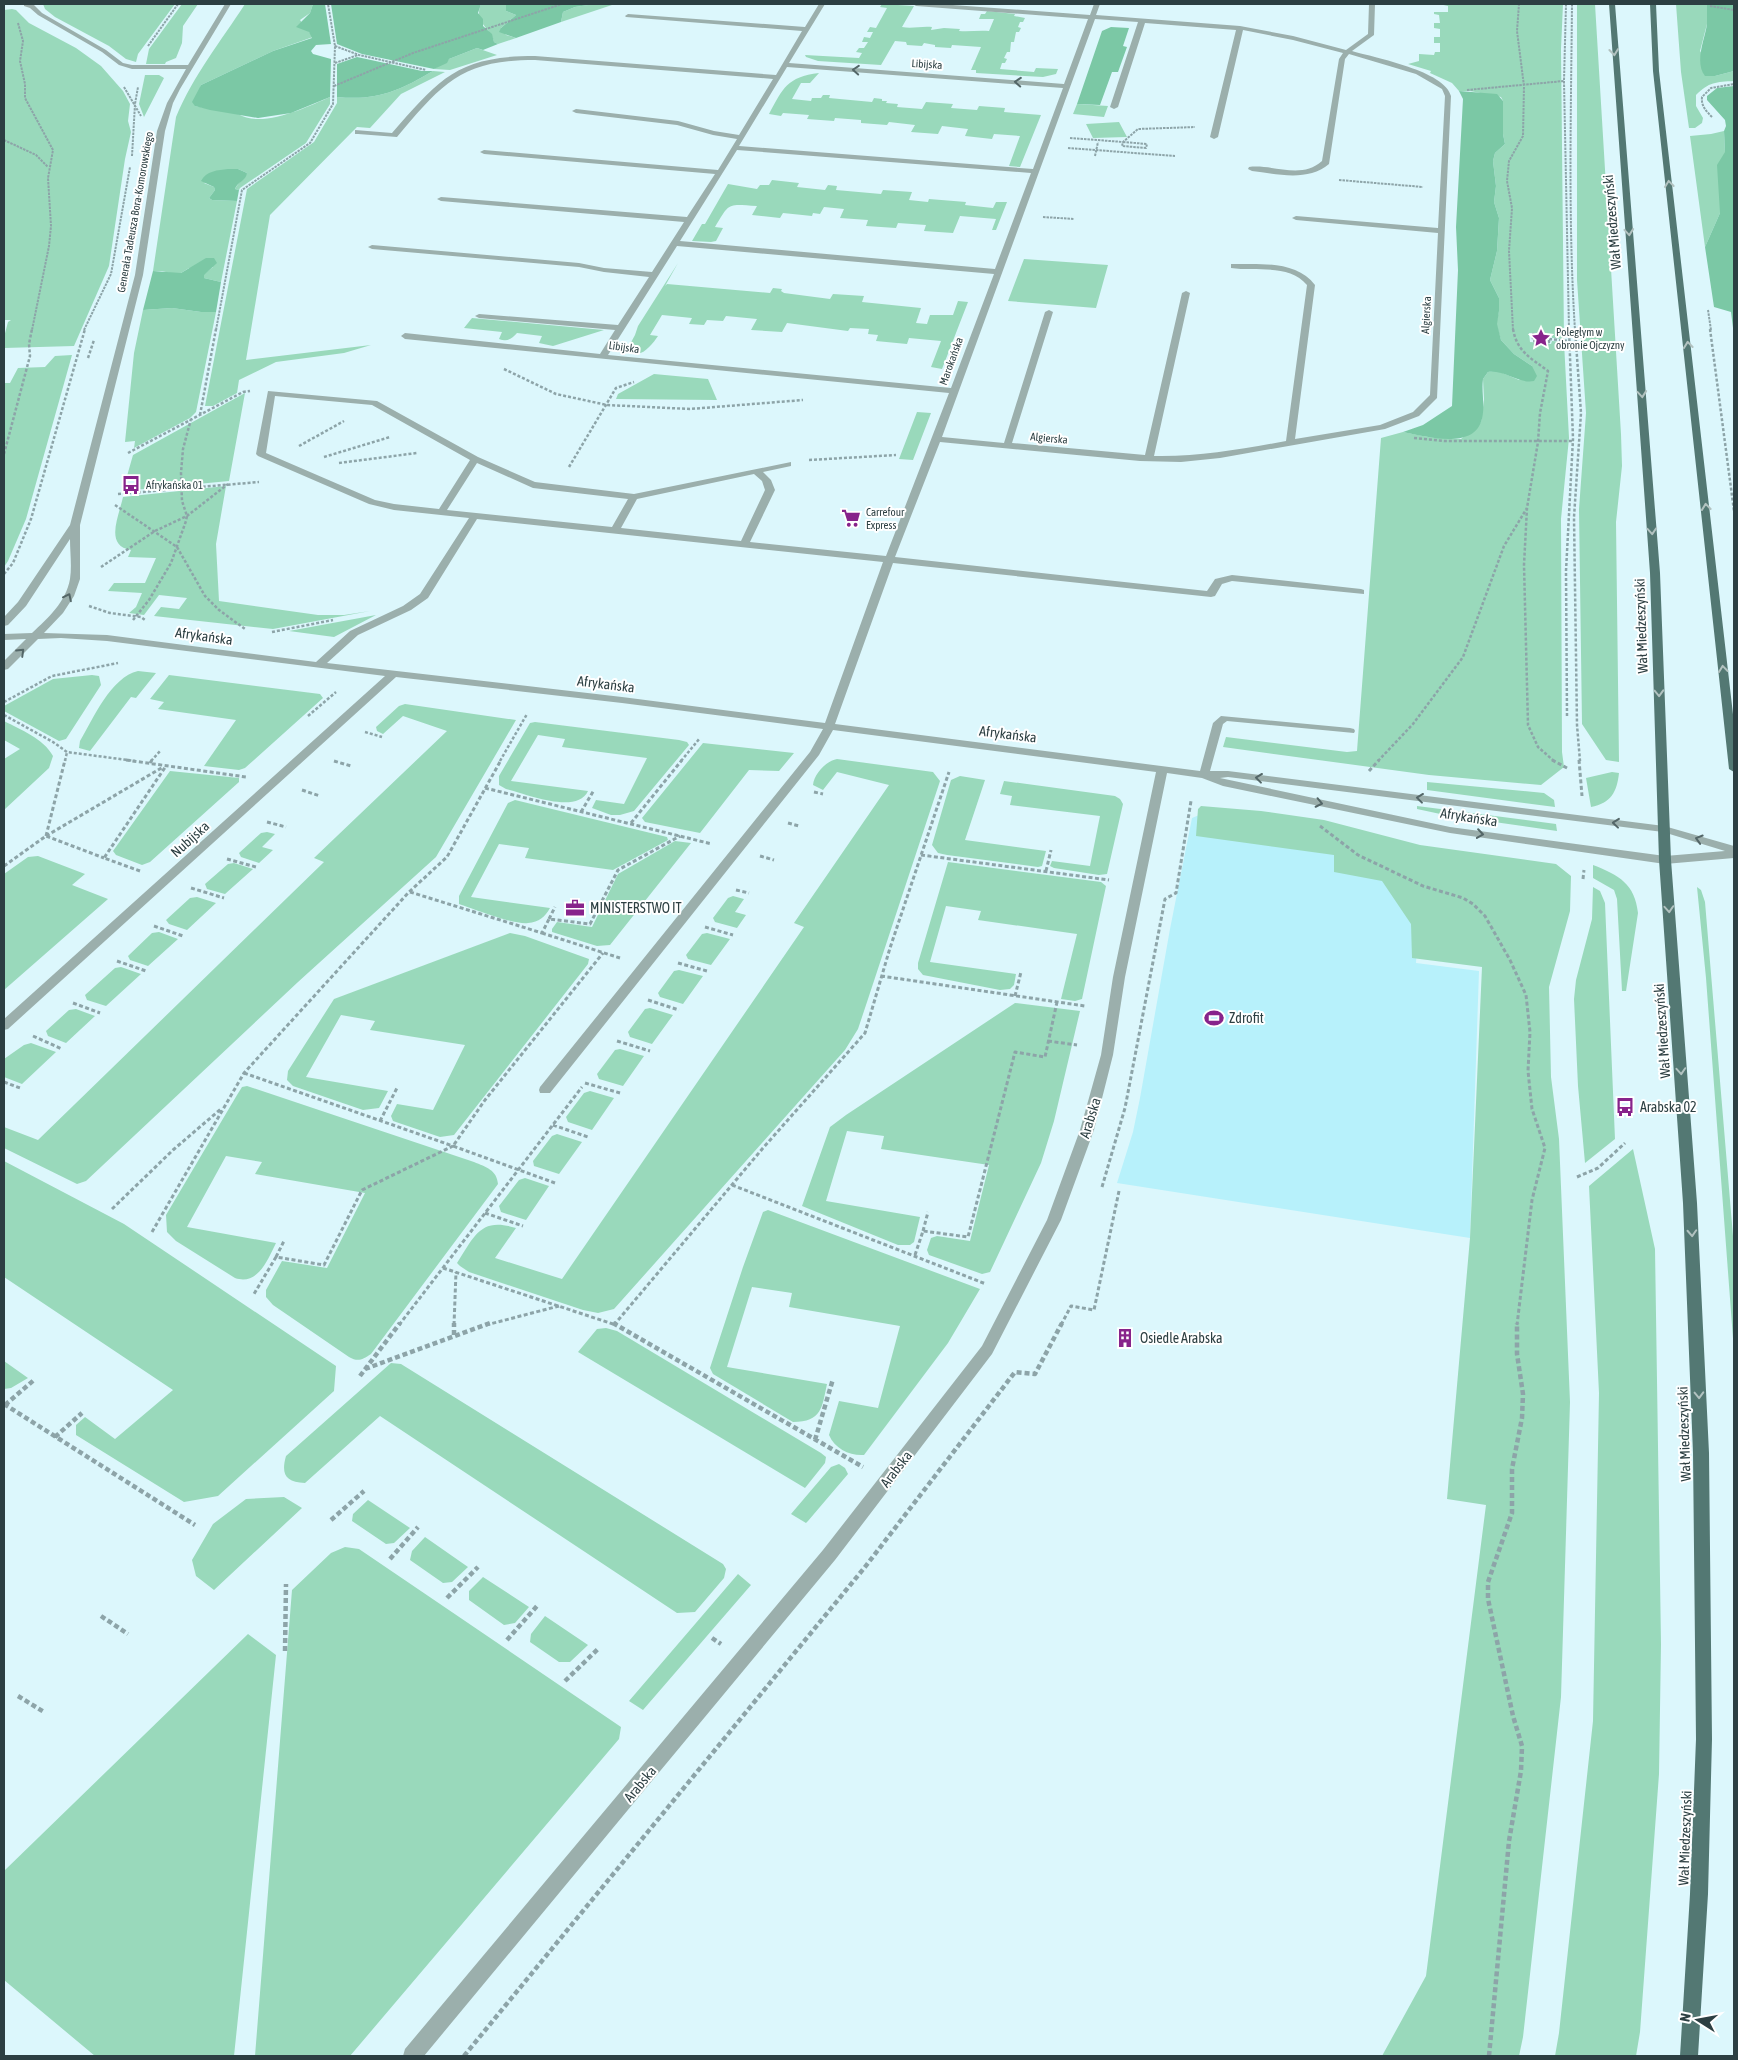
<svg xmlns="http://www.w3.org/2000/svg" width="1738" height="2060" font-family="'Asap Condensed',sans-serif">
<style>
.built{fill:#b7f1fb}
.green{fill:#99d9bb}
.forest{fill:#7bc8a5}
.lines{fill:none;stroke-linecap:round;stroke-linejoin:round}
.path-far3{stroke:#8da4a8;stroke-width:2;stroke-dasharray:2.5 1;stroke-linecap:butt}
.path-far2{stroke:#8da4a8;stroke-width:2.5;stroke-dasharray:3 2;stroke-linecap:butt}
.path-far1{stroke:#8da4a8;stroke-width:3;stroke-dasharray:4 2.5;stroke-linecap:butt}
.path{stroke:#8da4a8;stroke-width:4.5;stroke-dasharray:5 3;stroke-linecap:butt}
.minor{fill:#9bafac;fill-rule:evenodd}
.major{fill:#537873;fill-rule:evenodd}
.oneway{stroke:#b2c2c0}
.oneway2{stroke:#536667}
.labels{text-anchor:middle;stroke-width:4;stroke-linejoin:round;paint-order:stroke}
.far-street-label{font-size:11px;fill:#2c3f42;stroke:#fff}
.far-poi-label{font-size:11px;fill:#2c3f42;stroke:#fff;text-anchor:start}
.street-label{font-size:14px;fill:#2c3f42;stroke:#fff}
.poi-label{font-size:14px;fill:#2c3f42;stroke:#fff;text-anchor:start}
</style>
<rect width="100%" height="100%" fill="#dcf7fc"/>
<path class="built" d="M1216 808 1422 858 1416 963 1479 971 1470 1238 1117 1183 1133 1132 1140 1098 1170 929 1192 818Z"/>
<path class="green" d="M43 4H175L138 54 136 62 126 59 109 46 55 17 45 9Z
M182 4H198L183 26 182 43 176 58 166 62 165 64H146L149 49Z
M245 4H313L310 13 300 20 313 37 273 51 201 85 195 106 238 114C262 129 307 107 330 97V104L306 143 240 188 239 190 235 189 236 187 247 173 238 169 204 183 214 187 215 190 209 198 212 200 237 201 221 282 204 278 203 275 213 267 189 268 181 273 174 274 162 271H153L176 117C193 76 221 41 245 4Z
M481 4H506V11L516 15 501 28 506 35 516 38 498 44 494 42C491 27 473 23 481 4Z
M595 4H615L561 22 563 12 575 7Z
M882 4 914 6 902 27C912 29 921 26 932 27L931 30 944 28 960 29 959 31C969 32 979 30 989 31L994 19H979L981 14H985L987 11 1015 14 1014 16 1025 18 1023 22H1020L1018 27 1021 28 1019 32H1016L1014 42H1011L1010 52H1007L1004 58 1007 59 1005 63H1002L1000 69 1034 72 1036 68 1058 69 1056 74 1043 77 976 73V70H971L981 47 952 45 951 48 935 47V45L924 43 922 46 907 45 906 42 895 41 881 65 818 61 806 57 805 55 859 58 862 53 856 52 859 48H864L868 42H862L864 37 870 38 873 32H867L870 27 876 28 887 8 880 7Z
M1439 4H1563L1561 49 1564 339 1552 338 1551 334 1529 333 1530 342 1551 344 1552 341 1564 342 1569 438 1561 519 1562 752 1564 767 1541 785 1429 775 1223 747 1226 737 1347 752 1357 751 1381 438 1403 432 1428 437 1461 439 1481 422 1484 400 1483 379 1488 372 1498 371 1519 380 1532 366 1514 354 1501 340 1496 324 1499 311V298L1490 280 1497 251 1499 218 1494 202 1496 186 1493 161 1495 153 1505 144 1503 134V101L1501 97 1470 91H1459L1452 83 1430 73 1431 71 1408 64 1419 61V54L1434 55 1435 52H1440V43H1434V37H1440V29L1434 28V23H1440L1439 15 1434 14V12H1448V6Z
M1577 4H1595L1621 434 1622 466 1616 522 1619 762 1606 760 1582 724 1579 509 1586 413 1577 280Z
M1676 4H1707V24L1700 51 1715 76 1734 71V81C1716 82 1709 82 1696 95V106L1703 118 1702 123 1695 128H1689L1681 72Z
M12 9 16 10 29 23 76 48 101 66 123 91 130 104 128 121 131 132 125 159 109 266 74 346 4 348V337L8 322 11 320H4V66L5 63 4 61V10Z
M477 48 497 55 450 70 434 69 449 59Z
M433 71 445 72 401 94 370 128 357 127 270 215 246 360 371 345 344 353 276 362 239 380 237 393 213 406H205L247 189 314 142 337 103V97C377 101 399 91 433 71Z
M819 73 810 83H801L792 99 811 101 812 98H821L823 95H830L829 98 872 102 874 98 882 99V101H887L886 103 898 104 897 107 922 109 926 102 953 104 951 108 977 110 979 106 1005 108 1004 112 1041 115 1020 167 1009 166 1020 136 994 134 992 139 965 136 968 129 942 126 938 134 911 132 915 125 889 122 887 125 861 123V120L835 118 834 121 807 119 809 115 783 113 781 116 769 114C783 88 787 77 819 73Z
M145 75H159L164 78 144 117 139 104Z
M1077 104 1108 106 1104 117 1073 114Z
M1119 122 1127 137 1093 138 1086 124Z
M1724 131 1725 152 1720 213 1705 247 1690 136 1711 134Z
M772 180 799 183 797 187 825 190 828 185 837 186 836 190 881 194 883 190 912 192 909 200 928 202 929 199 966 202 965 205 993 208 996 202H1007L996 230H992L996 219 960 216 953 233 924 231 926 225 898 223 896 228 866 226 868 220 840 218 844 209 824 207 820 214 813 213 812 216 783 213 780 218 752 215 757 206C727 204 730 202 715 227L723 228 716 241 711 242 692 241 702 224H705L728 184 757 189 760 185H769Z
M1024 259 1108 265 1096 308 1008 301Z
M678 263 665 286 667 284 770 293 773 288 782 289 781 291 784 293 830 299 833 294 864 296 862 302 921 308 916 323 927 324 930 315H953L958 301 968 302 942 369 931 367 941 341 909 338 907 344 876 341 878 335 868 334 869 329 850 328 848 331 787 323 782 332 751 330 757 319 726 316 723 321 707 320 704 325 689 324 692 318 662 315 650 335 658 336C652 345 637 364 629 346L635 335 638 326Z
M172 308 201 312H216L196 412 190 418 134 448 135 441 125 442 134 353 143 310Z
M472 318 604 330 553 346 539 343 542 336 517 333C512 339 507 342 499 339L502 332 464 328Z
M72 355 26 519 8 561 4 567V383H10L18 368 45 367 55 356Z
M654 374 708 379 717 400 616 399 618 394Z
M245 393 229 481 134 490 137 477 127 476 133 455Z
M917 412 931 413 913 460 899 459Z
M226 486 216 544 219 601 318 615H344L370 611 273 629 154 616 161 607 179 609 187 598 159 595 144 615 129 613 136 607 142 593 108 591 114 583H145L156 558 128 557 131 550C104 546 119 516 123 497Z
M376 615 334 637 289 631Z
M138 671 156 673 136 698 131 697 90 751 79 748 80 741C93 719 111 677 138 671Z
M92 675 99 676 101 685 66 739 59 741 4 711V706L53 679Z
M169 675 320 694 323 698 245 768 239 770 204 766 236 720 158 709 164 702 150 699Z
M405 704 516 720 436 857 298 982 86 1181 77 1184 4 1148V1127L38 1140 324 862 314 858 447 731 403 716 383 734 377 731 376 727 399 706Z
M4 721C21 730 43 738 53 756L49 768 4 810V759L20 749 4 740Z
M535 722 679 740 687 742 689 745 634 811 620 815H611L592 808 596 800 624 804 647 758 562 747 565 739 538 735 511 781 588 791C577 815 526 794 506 789L499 785V776L530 723Z
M703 743 794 753 779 771 749 770 700 833 645 822 642 818Z
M837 759 933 772 940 781 867 1002 858 1029 845 1050 614 1309 598 1313 583 1310 469 1272 460 1266 457 1263C475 1235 481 1217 516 1228L495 1258 562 1279 804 927 794 923 889 785 837 772 823 790 813 785C814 774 826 761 837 759Z
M170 771 239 778V782L150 862 142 865 116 855 113 851Z
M1612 772 1619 773C1617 792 1611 803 1591 807L1586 778Z
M960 776 985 780 965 840 1046 851 1042 866 1038 867 947 855 938 853 932 845 951 780Z
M1004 781 1115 796 1120 799 1123 804 1107 874 1099 875 1054 868 1050 866 1052 861 1090 866 1100 816 1010 805 1012 796 1000 794Z
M1427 782 1544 793 1554 800 1555 807 1427 790Z
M515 800 667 837 668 840 613 870 525 858 529 848 499 844 471 897 550 908C545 917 539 922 528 923 514 925 474 909 459 904V896L508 803Z
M1201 806 1261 811 1324 820 1420 845 1556 864 1571 876 1570 911 1549 987 1551 1077 1559 1139 1570 1402 1561 1697 1523 2037 1519 2056H1382L1426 1976 1486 1505 1447 1499 1470 1238 1482 967 1412 958 1411 924 1382 881 1334 872V855L1196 836 1198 809Z
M1417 806 1556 824 1557 831 1445 815 1417 809Z
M267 832 275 834 262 847 273 850 259 863 241 857 239 853 261 833Z
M675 841 691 843 610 945 597 946 552 932V929L557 922 592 927 618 874Z
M38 856 85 874 72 885 108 899 4 990V874L28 857Z
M948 862 1101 882 1106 886 1082 999 1075 1001 1061 999 1077 934 978 920 981 911 946 906 930 962 1016 974 1014 985 1010 989 1000 990 923 975 918 969V963Z
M234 863 253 869 225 894 207 889 205 884 228 864Z
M1593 865C1619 875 1635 884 1638 913L1626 991H1622L1617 899 1614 890 1593 878Z
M1593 887 1600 891 1605 903 1615 1139 1585 1163 1578 1086 1574 999 1576 980 1592 919Z
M1697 887 1701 890 1705 902 1734 1248V1352L1706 978Z
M733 896 744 899 735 912 746 915 737 928 715 922 713 918 728 898Z
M197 897 216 903 187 930 169 924 166 920 190 898Z
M159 932 178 939 148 966 130 960 128 956 152 933Z
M510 933 525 936 589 959 588 964 454 1135 440 1137 393 1121 391 1116 397 1104 433 1110 465 1045 370 1030 375 1021 341 1015 306 1077 388 1091 379 1108 363 1110 293 1086 287 1080 288 1071 334 999Z
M707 933 730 939 711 965 688 959 686 955 702 934Z
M121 967 141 974 106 1006 87 1000 85 995 115 968Z
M679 970 703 976 683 1004 660 997 658 993 674 971Z
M1015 1003 1080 1011 1054 1121 1041 1163 990 1272 982 1274 929 1255 927 1250 931 1238 937 1236 970 1241 989 1165 881 1149 884 1136 847 1131 826 1201 920 1217 914 1242 910 1245H898L802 1206 830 1127 846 1115Z
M650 1008 673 1015 652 1044 630 1037 628 1032 645 1009Z
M76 1009 95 1016 66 1043 48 1036 46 1031 69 1010Z
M31 1043 56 1052 22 1084 4 1077V1059L24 1045Z
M620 1049 644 1056 623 1086 599 1079 597 1074 615 1050Z
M247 1086 474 1162C486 1167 497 1170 498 1184L371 1354C362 1360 358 1362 349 1357L273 1305 266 1297V1290L282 1261 327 1268 365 1193 255 1174 262 1162 226 1156 187 1227 276 1243C268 1259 258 1286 235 1278L176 1241 167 1232 166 1215 237 1095 242 1087Z
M590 1091 614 1098 592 1130 568 1122 566 1117 584 1093Z
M557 1134 582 1142 559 1174 534 1166 533 1161 552 1136Z
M1633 1149 1655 1249 1661 1644 1659 1774 1640 2032 1636 2056H1555L1559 2033 1593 1721 1599 1393 1589 1186Z
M4 1161 124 1224 336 1366 334 1391 218 1496 184 1502 76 1435V1425L85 1417 115 1439 173 1390 4 1277Z
M525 1178 549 1186 526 1220 501 1212 499 1206 519 1180Z
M768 1210 980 1289 948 1343 864 1455C850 1456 835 1449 829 1435L839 1401 878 1408 900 1326 789 1307 792 1293 752 1287 727 1367 827 1384C822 1407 822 1422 793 1422L713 1374 710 1368 743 1267 763 1212Z
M606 1328 617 1331 821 1453 826 1457 825 1463 805 1488 578 1352 597 1329Z
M4 1361 28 1378 11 1388 4 1389Z
M391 1363 401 1364 723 1564 726 1569 724 1578 695 1612 677 1613 380 1416 305 1483C285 1482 281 1474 286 1456Z
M839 1464 845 1468 848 1474 808 1521 806 1523 791 1514 831 1467Z
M284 1497 302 1508 214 1590 196 1576 192 1560 213 1524 246 1499Z
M368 1500 410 1528 394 1543 386 1544 352 1521 353 1514Z
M425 1537 468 1567 452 1582 443 1583 410 1560 412 1551Z
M345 1547 359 1549 621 1727 619 1739 350 2056H255L292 1590 331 1553Z
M738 1574 751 1585 643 1710 629 1701Z
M483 1577 529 1607 515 1623 504 1625 469 1600V1591Z
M545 1616 588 1645 570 1662H559L530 1642 531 1634Z
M248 1634 276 1655 234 2056H95L4 1980V1871Z"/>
<path class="forest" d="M313 4H325L331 44 316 45 311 51 313 54 331 59 330 97 291 113 258 118 210 110 195 106 192 102 201 85 273 51 312 38 309 32 296 27 310 13Z
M331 4H481L478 13 483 19V26L492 34 494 42 498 44 483 50 477 48 449 59 447 63 434 69 362 54 337 44Z
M506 4H595L575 7 563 12 561 22 516 38 499 32 501 28 516 15 506 11Z
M1707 4H1734V71L1715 76H1705C1694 62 1705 39 1707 24 1707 18 1707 10 1707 4Z
M1111 27 1129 28 1123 46 1127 47 1118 72H1112L1100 105 1077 104 1102 31Z
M357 57 422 71H433C399 91 377 101 337 97V64Z
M1734 86V336L1731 312 1714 307 1705 247 1720 213 1717 165 1725 152 1724 131 1726 126 1725 120 1707 100V96L1717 88Z
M1459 91 1497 94 1503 101V134L1505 144 1495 153 1493 161 1496 186 1494 202 1499 218 1497 251 1490 280 1499 298V311L1497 324 1501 340 1514 354 1532 366 1537 376 1534 381C1518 384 1506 370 1488 372L1483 379C1481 393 1486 408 1481 422 1471 450 1424 436 1403 432L1423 425 1452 406 1458 270 1456 227 1463 99Z
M228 169H238L247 173C246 181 237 182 235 189L239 190 237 201 212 200 209 198 215 190 214 187 201 181C206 171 218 170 228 169Z
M206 258H214L217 263 204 275V278L221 282 216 312H201L172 308 143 310 153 271 181 273Z"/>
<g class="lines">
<path class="path-far3" d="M1566 4 1564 81 1569 330
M1572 4C1571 113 1568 222 1575 330
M1710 6 1734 10
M18 23 23 41 20 61 25 84V98L53 150 48 178 51 226 49 246 32 330
M148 46 178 4
M335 46 359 55 426 70
M335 63 358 55
M334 86 413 53 562 4
M124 87 141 116
M1467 90 1564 81
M1712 117C1706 111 1701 106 1702 97L1711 88 1734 84
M1070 138 1123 142 1138 129 1195 127
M4 140 36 155 48 167
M1123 142 1147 144 1146 148 1122 146Z
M1068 148 1175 156
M132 156 135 104 138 87
M1095 156 1098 142
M1339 180 1423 187
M1043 217 1074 219
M1708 310 1711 330
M84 330 111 274 130 167
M216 330 242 190 310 143 333 104 335 46 328 4
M1513 330 1509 251 1512 208 1507 181 1509 161 1523 136 1524 86 1517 31 1519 4"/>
<path class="path-far2" d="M1513 329C1517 352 1531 358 1548 371L1540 413 1538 442 1527 508 1524 565 1528 725 1538 747 1554 761
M1575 329 1581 413 1574 517 1577 725 1580 761
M1710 329 1734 511
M1533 334 1549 336V342L1533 341Z
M1549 339 1570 341
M88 358 94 340
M504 369 556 394 607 405 690 409 803 400
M200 415 216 329
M1414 438 1444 441H1573
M299 446 344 421
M128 453 243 392 250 391
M4 454 30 356 29 344 32 329
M324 457 390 437
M809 460 896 455
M339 463 417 453
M569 467 616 388 634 382
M118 494 259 482
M115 505 177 547 205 596 219 610 245 629
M101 567 155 531 187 516 228 484
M4 574 13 563 31 519 85 329
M89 606 110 613 141 617 145 620
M133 620 149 600 171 563 186 521 187 516 182 501 181 473 183 449 191 419
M272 632 333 620
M4 702 52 676 118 663
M4 715 53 742 67 752 135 761
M308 716 336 692
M1567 716 1566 571 1573 439 1569 329
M365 732 382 737
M65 761 67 752
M151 761 161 750
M500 761 527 714
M681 761 700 738
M1378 761 1413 724 1463 657 1504 546 1527 508"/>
<path class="path-far1" d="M126 760 246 777
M1552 760 1569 769
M1579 760 1582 796
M334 761 351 766
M150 763 152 760
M1369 771 1379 760
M485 788 712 844
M302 790 320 796
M814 792 823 794
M581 812 594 790
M267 822 286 827
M631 823 682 760
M788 823 799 826
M1320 826 1358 855 1423 886 1463 898 1473 904 1485 916 1510 960 1526 995 1530 1032 1528 1071 1532 1109 1545 1148 1532 1200 1517 1325
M46 836 163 767
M46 836 65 760
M921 855 1109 880
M760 856 774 860
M227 859 256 867
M4 866 46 836 104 858
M140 871 104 858 166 766
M1046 871 1051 850
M1583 879 1584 870
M191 888 224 898
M736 890 749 893
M410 892 542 933 549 919 590 924 618 870 680 836
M549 919 555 907
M154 926 183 936
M705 927 733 935
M542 933 620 958
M117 961 146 971
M678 963 707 971
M881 976 1085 1006
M1015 996 1021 972
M648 1000 679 1010
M73 1003 100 1013
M33 1036 62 1049
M617 1041 650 1051
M1048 1041 1077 1045
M244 1073 453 1146 362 1190 324 1265 276 1257 254 1294
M4 1082 20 1088
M585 1083 620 1093
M380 1121 397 1088
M553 1125 588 1137
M1577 1177 1598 1168 1625 1143
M555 1183 453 1146 485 1100 603 953
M732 1185 986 1284
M1102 1187 1125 1108 1165 899 1176 893 1191 801
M112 1209 173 1150 222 1108
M485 1213 523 1226
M923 1231 928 1212
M152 1232 244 1073 409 892 447 857 501 760
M915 1255 923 1231 968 1237 1015 1052 1045 1057 1057 1002
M276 1257 284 1241
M443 1268 613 1324
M399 1325 582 1087
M454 1325 456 1272
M486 1325 559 1306
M614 1325 763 1148 865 1033 890 948 949 772
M1061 1325 1071 1306 1094 1310 1119 1191"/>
<path class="path" d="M613 1323 863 1467
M454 1335V1323
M365 1369 490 1323
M360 1376 400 1323
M4 1404 195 1525
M5 1405 34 1380
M55 1437 82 1413
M815 1440 833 1379
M331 1520 364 1491
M390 1559 418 1527
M447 1598 478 1567
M101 1616 128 1634
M712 1638 721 1644
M507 1640 537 1606
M285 1651 286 1584
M565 1681 599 1648
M18 1696 44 1712
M464 2056 865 1567 1015 1372 1035 1374 1062 1323
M1489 2056 1509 1841 1521 1771 1522 1746 1513 1716 1488 1599V1582L1512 1513V1469L1522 1418 1523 1394 1517 1354V1323"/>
<path class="minor" d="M24 4 34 5 42 13 106 50 123 63 132 65H188L225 4H231L180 89 173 103 165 131 143 275 80 525V579L74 596 63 613 44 633 107 635 316 662 350 631 403 606 420 594 469 518 394 510 369 504 258 456 256 454 268 391 377 401 478 457 535 482 634 494 791 462V466L763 472 771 480 775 490 750 542 886 556 949 393 405 339 401 336 405 333 600 354 615 330 479 318 475 316 479 314 618 325 649 277 604 272 579 267 372 249 368 247 372 245 579 263 604 268 652 272 684 222 441 201 437 199 441 197 687 217 715 174 484 154 480 152 484 150 718 170 737 139 713 135 677 125 576 113 572 111 576 109 678 121 714 131 739 135 773 79 535 60C461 60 442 84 397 137L358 134H355V130L392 133C440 78 458 56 535 56L776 75 802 31 626 17 625 16 628 14 805 27 819 4H825L789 63 1064 84 1088 19 916 6 913 4H939L1090 15 1094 4H1100L1096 15 1240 26 1293 36 1346 50 1368 34 1369 4H1375L1374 35 1352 51C1376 58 1445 71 1451 96L1437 398 1419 416 1385 429 1220 458 1181 462 1140 461 940 442 895 557 1207 591 1215 579 1232 575 1361 589 1364 590V594L1232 581 1222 584 1215 596 1211 597 893 563 835 724 1200 771 1213 723 1221 716 1350 728 1354 729 1355 731 1354 733 1227 721 1223 724 1210 771H1228L1664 826 1734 846V858L1665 864 1450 833 1223 786 1202 778 1167 773 1125 977 1113 1055 1094 1130 1061 1220 992 1354 835 1560 424 2056H403L405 2049 823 1550 982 1346 1047 1220 1080 1130 1101 1055 1113 977 1156 772 833 730 819 755 550 1093H540L539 1090 540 1087 810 752 823 729 622 703 396 677 8 1029 4 1030V1019L385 676 107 641 61 638 38 639 8 669 4 670V661L26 639 4 640V634L32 633C48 618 66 602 70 579 72 566 70 552 70 539L26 606 8 625 4 626V617L18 602 70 525 135 275 157 131 167 103 186 69H132L119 65 102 52 38 15 30 8 24 6ZM1095 19 1138 22 1110 107 1114 109 1118 107 1145 23 1236 30 1210 137 1214 139 1218 137 1243 30 1293 40 1343 53 1339 59 1322 161C1301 180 1274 164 1249 167L1248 169 1252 171C1277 174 1308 182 1329 164L1345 59 1349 54 1416 74 1442 89 1445 96 1438 228 1296 216 1292 218 1296 220 1438 233 1430 395 1413 412 1380 425 1295 439 1315 285C1297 261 1261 264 1234 264H1231V268C1256 272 1289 263 1307 285L1286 441C1242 449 1199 457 1154 456L1190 293 1186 291 1182 293 1145 455 1012 443 1053 312 1049 310 1045 312 1004 443 942 437ZM787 67 1063 88 1033 169 739 146ZM737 150 1031 173 995 269 680 241ZM677 246 994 274 951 388 608 355ZM275 396 372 405 470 460 439 509 394 504 375 500 266 453ZM477 463 533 488 628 499 612 527 447 510ZM754 474 762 481 765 490 741 541 621 528 637 499ZM477 519 883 562 825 723 622 697 327 663 358 635 411 610 428 598ZM1228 777 1663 832 1725 851 1665 856 1450 827 1220 778Z"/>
<path class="major" d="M1609 4H1615L1660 573 1671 860 1697 1203 1709 1453 1712 1739 1708 1894 1698 2056H1680L1690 1894 1696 1739 1693 1453 1683 1203 1659 860 1650 573Z
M1650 4H1656L1659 71 1734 723V772L1729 769 1653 71Z"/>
</g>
<defs><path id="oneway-chevron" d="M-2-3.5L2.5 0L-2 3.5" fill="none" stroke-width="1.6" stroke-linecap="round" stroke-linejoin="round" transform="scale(1.25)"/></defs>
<g class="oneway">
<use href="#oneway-chevron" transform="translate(1614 52) rotate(84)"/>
<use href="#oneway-chevron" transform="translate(1669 184) rotate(-97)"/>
<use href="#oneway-chevron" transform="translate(1629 232) rotate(85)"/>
<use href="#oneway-chevron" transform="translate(1688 345) rotate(-96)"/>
<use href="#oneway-chevron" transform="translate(1642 394) rotate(85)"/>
<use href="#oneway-chevron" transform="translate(1706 507) rotate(-96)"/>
<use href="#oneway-chevron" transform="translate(1652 531) rotate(86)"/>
<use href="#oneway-chevron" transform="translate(1723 669) rotate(-97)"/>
<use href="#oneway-chevron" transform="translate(1659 693) rotate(88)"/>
<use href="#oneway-chevron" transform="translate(1669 909) rotate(86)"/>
<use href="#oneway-chevron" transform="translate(1681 1071) rotate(86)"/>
<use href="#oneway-chevron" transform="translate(1692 1233) rotate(87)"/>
<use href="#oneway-chevron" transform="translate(1699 1395) rotate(88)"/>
</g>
<g class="oneway2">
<use href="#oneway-chevron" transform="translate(856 70) rotate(-176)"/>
<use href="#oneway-chevron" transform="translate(1018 82) rotate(-176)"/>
<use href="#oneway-chevron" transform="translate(68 597) rotate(-64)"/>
<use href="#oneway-chevron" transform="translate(21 652) rotate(-44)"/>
<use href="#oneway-chevron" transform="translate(1259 778) rotate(-173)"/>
<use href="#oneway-chevron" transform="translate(1420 798) rotate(-173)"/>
<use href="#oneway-chevron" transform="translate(1319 803) rotate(12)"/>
<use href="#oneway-chevron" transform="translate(1616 823) rotate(-174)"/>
<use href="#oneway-chevron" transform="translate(1480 834) rotate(8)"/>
<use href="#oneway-chevron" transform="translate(1699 839) rotate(-163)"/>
</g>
<defs>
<g id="sight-bare" transform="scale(1.5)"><path d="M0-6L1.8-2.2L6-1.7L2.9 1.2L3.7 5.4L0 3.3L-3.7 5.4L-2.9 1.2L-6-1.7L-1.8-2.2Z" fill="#87238b" stroke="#fff" stroke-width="2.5" paint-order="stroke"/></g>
<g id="bus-bare" transform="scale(1.5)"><path d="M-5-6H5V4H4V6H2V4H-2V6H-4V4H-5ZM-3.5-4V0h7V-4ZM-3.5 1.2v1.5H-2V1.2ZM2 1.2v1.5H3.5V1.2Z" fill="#87238b" stroke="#fff" stroke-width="2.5" paint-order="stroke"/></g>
<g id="supermarket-bare" transform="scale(1.5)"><path d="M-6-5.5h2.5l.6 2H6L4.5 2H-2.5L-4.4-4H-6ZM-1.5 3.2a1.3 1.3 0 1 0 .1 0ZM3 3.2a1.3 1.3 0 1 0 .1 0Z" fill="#87238b" stroke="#fff" stroke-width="2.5" paint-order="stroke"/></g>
<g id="office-bare" transform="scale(1.5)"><path d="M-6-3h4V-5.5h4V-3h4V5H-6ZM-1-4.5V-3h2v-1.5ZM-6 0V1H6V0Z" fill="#87238b" stroke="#fff" stroke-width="2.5" paint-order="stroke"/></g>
<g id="stadium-bare" transform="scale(1.5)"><path d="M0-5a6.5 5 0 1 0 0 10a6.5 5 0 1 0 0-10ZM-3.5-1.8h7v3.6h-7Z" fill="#87238b" stroke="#fff" stroke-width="2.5" paint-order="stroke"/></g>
<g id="building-bare" transform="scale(1.5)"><path d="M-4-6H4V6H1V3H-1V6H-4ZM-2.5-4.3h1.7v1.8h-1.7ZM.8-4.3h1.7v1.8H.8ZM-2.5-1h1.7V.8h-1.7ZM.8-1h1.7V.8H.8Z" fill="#87238b" stroke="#fff" stroke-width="2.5" paint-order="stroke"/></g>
</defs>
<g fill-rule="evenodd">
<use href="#sight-bare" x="1541" y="338"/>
<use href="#bus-bare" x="131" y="485"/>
<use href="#supermarket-bare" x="851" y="518"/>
<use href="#office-bare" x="575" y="908"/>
<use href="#stadium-bare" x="1214" y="1018"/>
<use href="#bus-bare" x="1625" y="1107"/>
<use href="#building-bare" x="1125" y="1338"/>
</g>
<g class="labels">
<g class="far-street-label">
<text transform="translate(927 64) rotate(4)" y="4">Libijska</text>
<text transform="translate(135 212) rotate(-80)" y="4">Generała Tadeusza Bora-Komorowskiego</text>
<text transform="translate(1426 315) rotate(-87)" y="4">Algierska</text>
<text transform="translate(624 347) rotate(8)" y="4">Libijska</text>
<text transform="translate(951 361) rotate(-70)" y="4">Marokańska</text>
<text transform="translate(1049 438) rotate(5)" y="4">Algierska</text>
</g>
<g class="far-poi-label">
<text x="1556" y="336">Poległym w<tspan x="1556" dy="13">obronie Ojczyzny</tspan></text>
<text x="146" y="489">Afrykańska 01</text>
<text x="866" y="516">Carrefour<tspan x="866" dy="13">Express</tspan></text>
</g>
<g class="street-label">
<text transform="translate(1612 222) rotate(-95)" y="5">Wał Miedzeszyński</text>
<text transform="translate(1641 626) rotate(-92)" y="5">Wał Miedzeszyński</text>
<text transform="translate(204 636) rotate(8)" y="5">Afrykańska</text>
<text transform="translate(606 684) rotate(7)" y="5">Afrykańska</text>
<text transform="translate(1008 734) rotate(7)" y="5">Afrykańska</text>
<text transform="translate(1469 817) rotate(9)" y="5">Afrykańska</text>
<text transform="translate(190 839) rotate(-42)" y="5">Nubijska</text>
<text transform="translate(1662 1031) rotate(-94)" y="5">Wał Miedzeszyński</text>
<text transform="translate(1090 1118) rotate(-73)" y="5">Arabska</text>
<text transform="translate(1684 1434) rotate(-92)" y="5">Wał Miedzeszyński</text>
<text transform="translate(896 1469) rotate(-52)" y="5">Arabska</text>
<text transform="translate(640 1784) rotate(-50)" y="5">Arabska</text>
<text transform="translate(1685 1838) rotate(-88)" y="5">Wał Miedzeszyński</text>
</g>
<g class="poi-label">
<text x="590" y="913">MINISTERSTWO IT</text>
<text x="1229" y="1023">Zdrofit</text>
<text x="1640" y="1112">Arabska 02</text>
<text x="1140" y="1343">Osiedle Arabska</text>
</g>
</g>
<rect width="1738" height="2060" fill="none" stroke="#2c3f42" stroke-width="10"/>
<g transform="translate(1698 2020) rotate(281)" stroke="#ffffff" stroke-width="4" paint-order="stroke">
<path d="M0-4L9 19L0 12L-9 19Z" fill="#2c3f42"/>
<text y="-8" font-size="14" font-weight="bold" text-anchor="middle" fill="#2c3f42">N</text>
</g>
</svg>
